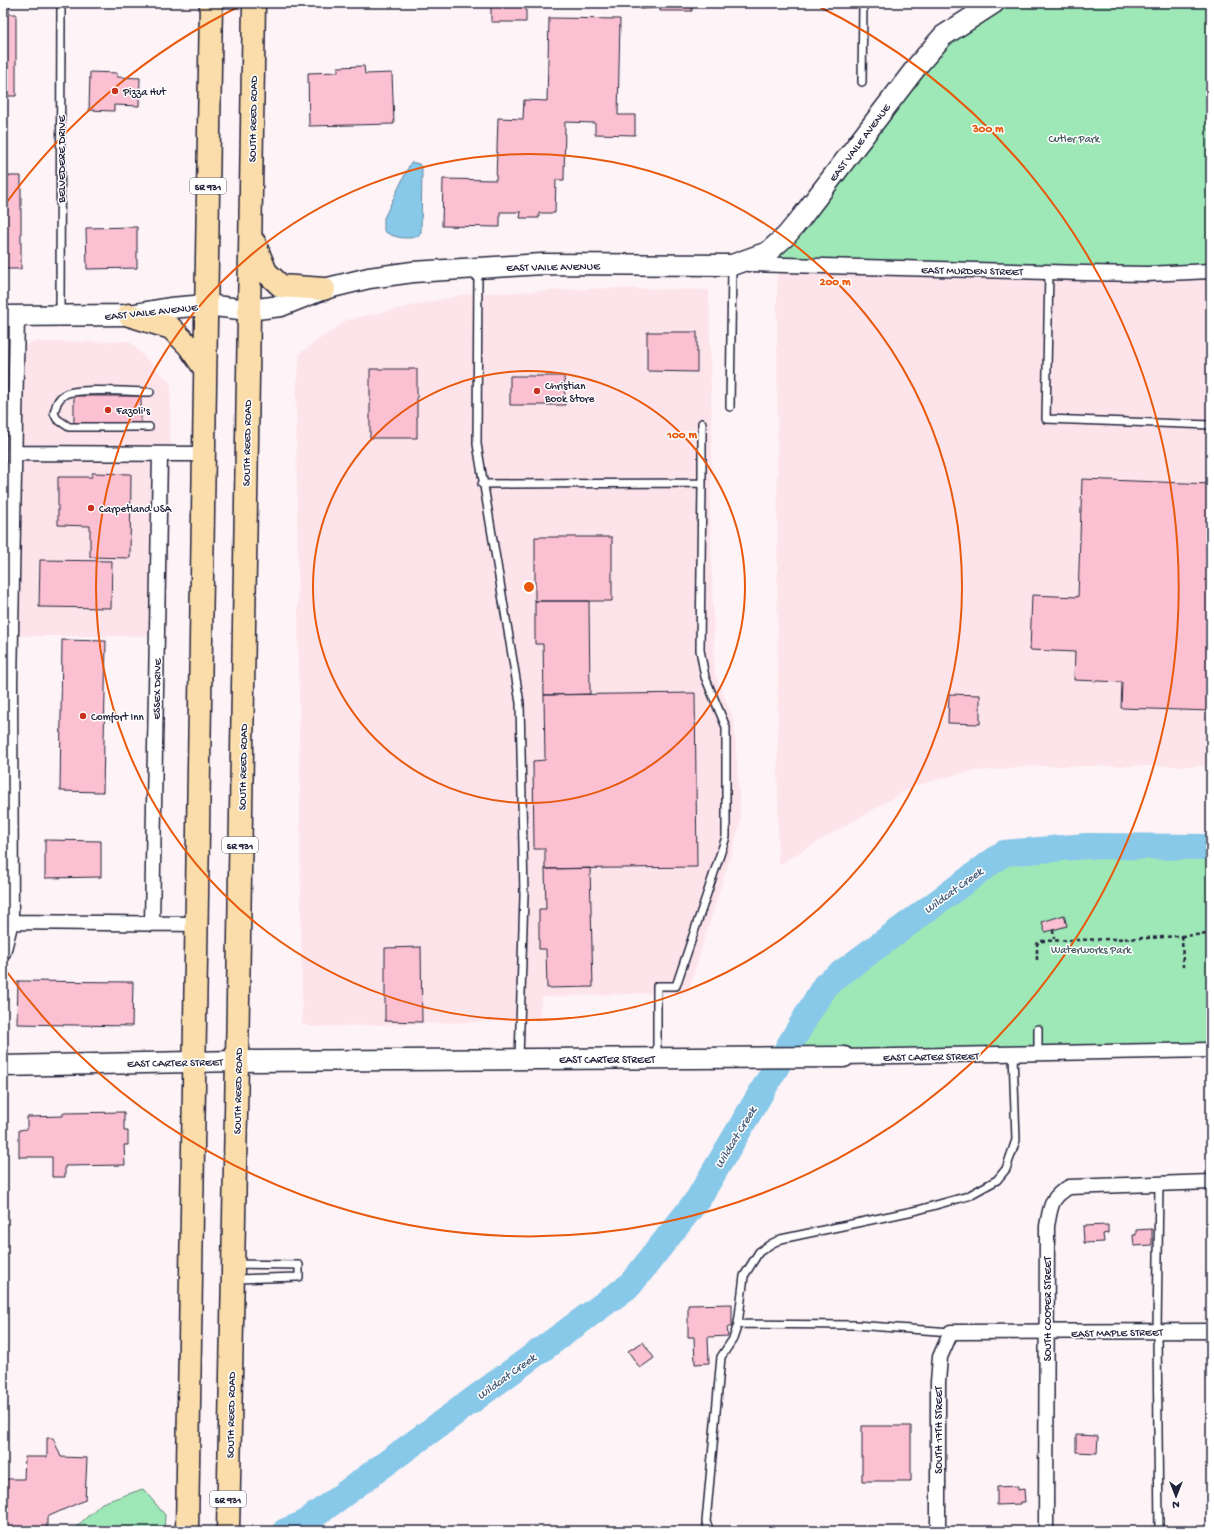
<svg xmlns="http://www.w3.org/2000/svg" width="1214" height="1534" font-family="'Gochi Hand',sans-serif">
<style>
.built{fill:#fde4eb}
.green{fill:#9ee8b7;stroke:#608579}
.water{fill:#88c8e9;stroke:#5f86a3}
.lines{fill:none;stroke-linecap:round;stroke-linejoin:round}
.river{stroke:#88c8e9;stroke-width:26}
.building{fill:#fbc1d2;stroke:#22223b}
.lane-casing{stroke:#22223b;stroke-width:10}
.street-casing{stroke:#22223b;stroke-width:17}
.secondary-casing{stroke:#22223b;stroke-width:23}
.primary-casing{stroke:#22223b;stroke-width:25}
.path{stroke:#22223b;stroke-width:2.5;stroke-dasharray:4 3;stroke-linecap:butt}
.lane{stroke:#fff;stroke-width:7}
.street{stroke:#fff;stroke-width:14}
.secondary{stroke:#fff;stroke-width:20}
.primary{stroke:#faddab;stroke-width:22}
.ring{fill:none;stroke:#e8590c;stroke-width:2}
.poi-dot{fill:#c8321e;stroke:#fff;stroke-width:1.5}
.labels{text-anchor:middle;stroke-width:3;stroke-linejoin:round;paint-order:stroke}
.shield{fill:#fff;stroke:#646476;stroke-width:1}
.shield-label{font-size:10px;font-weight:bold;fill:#22223b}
.poi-label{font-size:11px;fill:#22223b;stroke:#fff;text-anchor:start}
.street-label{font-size:11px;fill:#22223b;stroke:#fff}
.park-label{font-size:11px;fill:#475d60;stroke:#fff}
.water-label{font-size:12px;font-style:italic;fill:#465c78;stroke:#fff}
.centre{fill:#e8590c;stroke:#fff;stroke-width:2}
.ring-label{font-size:12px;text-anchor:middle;font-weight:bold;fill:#e8590c;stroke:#fff;stroke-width:3;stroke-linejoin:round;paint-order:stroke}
</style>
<rect width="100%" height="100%" fill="#fef3f6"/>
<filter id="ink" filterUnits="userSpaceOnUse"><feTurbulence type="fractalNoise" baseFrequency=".025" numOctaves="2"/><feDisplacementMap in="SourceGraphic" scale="8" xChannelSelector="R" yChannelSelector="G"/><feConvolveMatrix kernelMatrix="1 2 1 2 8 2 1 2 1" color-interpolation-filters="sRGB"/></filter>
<g filter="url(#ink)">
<path class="built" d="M777 263 1211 271V766H1034L967 772 914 786 778 865Z
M609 288 709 290 712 442 710 511 715 675 734 721 741 822 688 992 542 997 539 1020 313 1027 302 1024 296 392 300 353 347 320 466 294Z
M129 341 171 384 166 636H18L25 345 35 342Z"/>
<path class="green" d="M994 3H1211V271L752 258 768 252 918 65Z
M1087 846 1211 847V1050L781 1058 825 985 1004 853Z
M143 1489 165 1515 164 1531H72L102 1503Z"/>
<path class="water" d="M411 162 419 164 422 168 421 232 419 236C407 240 394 238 384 231V218Z"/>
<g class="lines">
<path class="river" d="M285 1531 303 1524 630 1285 698 1199 825 985 1004 853 1087 846 1211 847"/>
</g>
<path class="building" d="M3 3H9V14H16V96H3Z
M491 3H526V22H491Z
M640 3H692V11H660V8L640 9Z
M549 18 620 19 618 115H635V135L595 134V123L565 122 564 180H556L555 213H539V218H520L521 212H500V227L442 226 443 179 496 180 498 118 523 119 524 100 547 101Z
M364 66 365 74 392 73 394 124 309 126 308 73 338 72V67Z
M90 72 117 73V77L140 78 139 106 114 105V111L89 110Z
M3 176H21V269H3Z
M137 227V268L87 269 86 228Z
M647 332H697V372L647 371Z
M370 369H417V438H370Z
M510 376H564L565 405H510Z
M74 396H141V424H74Z
M92 473 131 474 130 558 90 557V526L58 525V477H92Z
M1082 479 1211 484V711L1121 708 1122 682 1074 680 1075 652 1030 650 1032 595 1078 597Z
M535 537H612V601H535Z
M40 560 112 561 111 608 39 607Z
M535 601H589L590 694 544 695 543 644H535Z
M62 640 106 641 103 792 60 791Z
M695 693 697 867 545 869V849H534L533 761 545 760 544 695Z
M949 694 980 695V724L948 723Z
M45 840 101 841V877L45 878Z
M590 868 593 987 547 988 546 949H539V909H546L545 869Z
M1064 915 1067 926 1045 932 1042 922Z
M421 947 422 1022 385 1021V948Z
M18 981 133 982 132 1026 17 1024Z
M124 1112V1131H128V1145H124L125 1165 65 1166V1177H52V1157H19V1130L27 1129V1117L63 1116V1113Z
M1108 1225V1233L1103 1234 1104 1242 1084 1243 1083 1226Z
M1152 1229V1245L1134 1246 1133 1235H1136V1230Z
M732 1304V1327H727L728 1336 708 1337 709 1363 695 1364 694 1337H688V1305Z
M643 1342 654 1358 640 1368 628 1351Z
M1208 1406H1211V1424H1208Z
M862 1426H911V1481H862Z
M1076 1435 1098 1436 1097 1453 1076 1452Z
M47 1438H53L61 1457 87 1458 85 1500 47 1517V1529L3 1528V1479H24L25 1457H47Z
M1018 1486V1490L1024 1489 1025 1502H1020V1504L997 1505V1487Z"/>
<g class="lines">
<g class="lane-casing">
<path id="lane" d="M862 82 863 3
M478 269 477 444 520 703 524 895 519 1059
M1049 272 1046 419 1211 425
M60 314 61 3
M730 407 732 267
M149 427H69L57 419 54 413C56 406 57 399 64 395 74 387 134 392 150 392
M702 483V423
M482 484 702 483 700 650 705 677 726 727V837L676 986H657V1058
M1038 1029V1054
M235 1279 299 1277V1265L235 1264
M738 1324 855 1325 951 1332
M710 1531 706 1522 721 1357 733 1339 738 1324 744 1276 759 1252 771 1244 781 1239 918 1210 968 1196 997 1180 1006 1169 1016 1140 1013 1054
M1159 1531 1157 1332 1159 1183"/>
</g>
<g class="street-casing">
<path id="street" d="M748 264 1084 273 1147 274 1211 271
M14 453 205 454
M11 922 197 924
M152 924 160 454
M3 953 11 922 10 683 17 316
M844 1057 1211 1050
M938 1531V1382L940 1357 951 1332 1211 1331
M1046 1531 1047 1226C1051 1206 1050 1198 1069 1187L1211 1182"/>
</g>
<g class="secondary-casing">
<path id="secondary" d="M3 316 129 315 170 308 206 305 248 310 281 306 324 289 369 278 413 272 542 264 732 265 768 252 786 236 801 218 918 65 943 36 994 3
M3 1066 237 1061 844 1057"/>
</g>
<g class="primary-casing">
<path id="primary" d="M254 242 266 272 281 286 324 289
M129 315 171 328 189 346 205 369
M187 1531 211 3
M228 1531 237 1061 254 3"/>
</g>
<path class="path" d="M1053 930 1054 939
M1182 936 1183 967
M1037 960V944L1041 941 1147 938 1211 934"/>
<use href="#lane" class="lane"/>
<use href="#street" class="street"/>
<use href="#secondary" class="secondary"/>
<use href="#primary" class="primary"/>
</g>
</g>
<g class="ring">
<circle cx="529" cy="587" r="216"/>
<circle cx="529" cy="587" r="433"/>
<path d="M4 206A649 649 0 0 1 244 4M814 4A649 649 0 1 1 4 968"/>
</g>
<g class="poi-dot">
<circle cx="115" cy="91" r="4"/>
<circle cx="537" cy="391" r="4"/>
<circle cx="108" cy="410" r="4"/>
<circle cx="91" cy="508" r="4"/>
<circle cx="83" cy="716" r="4"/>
</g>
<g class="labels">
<g class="shield">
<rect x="190" y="178" width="36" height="16" rx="3"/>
<rect x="222" y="837" width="36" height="16" rx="3"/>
<rect x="210" y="1491" width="36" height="16" rx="3"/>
</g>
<g class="shield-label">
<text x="208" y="190">SR 931</text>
<text x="240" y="849">SR 931</text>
<text x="228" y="1503">SR 931</text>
</g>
<g class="poi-label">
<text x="123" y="95">Pizza Hut</text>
<text x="545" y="389">Christian<tspan x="545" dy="13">Book Store</tspan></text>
<text x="116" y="414">Fazoli's</text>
<text x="99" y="512">Carpetland USA</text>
<text x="91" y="720">Comfort Inn</text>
</g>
<g class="street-label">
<text transform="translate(252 119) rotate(-89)" y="4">SOUTH REED ROAD</text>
<text transform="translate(859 142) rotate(-53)" y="4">EAST VAILE AVENUE</text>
<text transform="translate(61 159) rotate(-90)" y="4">BELVEDERE DRIVE</text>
<text transform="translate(553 266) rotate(-1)" y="4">EAST VAILE AVENUE</text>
<text transform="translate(972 270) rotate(1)" y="4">EAST MURDEN STREET</text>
<text transform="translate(151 311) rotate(-6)" y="4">EAST VAILE AVENUE</text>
<text transform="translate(246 443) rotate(-89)" y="4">SOUTH REED ROAD</text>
<text transform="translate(156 689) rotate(-89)" y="4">ESSEX DRIVE</text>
<text transform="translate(242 767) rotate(-89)" y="4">SOUTH REED ROAD</text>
<text transform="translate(931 1056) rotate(-1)" y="4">EAST CARTER STREET</text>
<text x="607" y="1063">EAST CARTER STREET</text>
<text transform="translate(175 1062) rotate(-1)" y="4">EAST CARTER STREET</text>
<text transform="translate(237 1091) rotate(-89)" y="4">SOUTH REED ROAD</text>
<text transform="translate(1047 1309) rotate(-90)" y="4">SOUTH COOPER STREET</text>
<text transform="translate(1117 1332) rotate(-1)" y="4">EAST MAPLE STREET</text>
<text transform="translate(230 1415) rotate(-89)" y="4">SOUTH REED ROAD</text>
<text transform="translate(938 1430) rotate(-90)" y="4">SOUTH 17TH STREET</text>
</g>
<g class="park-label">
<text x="1074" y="142">Cutler Park</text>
<text x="1091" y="953">Waterworks Park</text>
</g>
<g class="water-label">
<text transform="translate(953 890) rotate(-36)" y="4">Wildcat Creek</text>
<text transform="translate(735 1137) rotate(-59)" y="4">Wildcat Creek</text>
<text transform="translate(506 1376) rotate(-36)" y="4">Wildcat Creek</text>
</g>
</g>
<circle cx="529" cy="587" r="6" class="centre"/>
<g class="ring-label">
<text x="988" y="132">300 m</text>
<text x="835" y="285">200 m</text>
<text x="682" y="438">100 m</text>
</g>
<rect width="1214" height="1534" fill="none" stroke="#fff" stroke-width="16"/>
<rect x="8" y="8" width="1198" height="1518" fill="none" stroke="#22223b" stroke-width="1.5" filter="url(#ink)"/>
<g transform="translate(1176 1496) rotate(180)" stroke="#ffffff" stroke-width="3" paint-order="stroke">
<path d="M0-3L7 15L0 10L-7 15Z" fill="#22223b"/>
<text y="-6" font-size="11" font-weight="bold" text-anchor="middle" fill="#22223b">N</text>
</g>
</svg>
